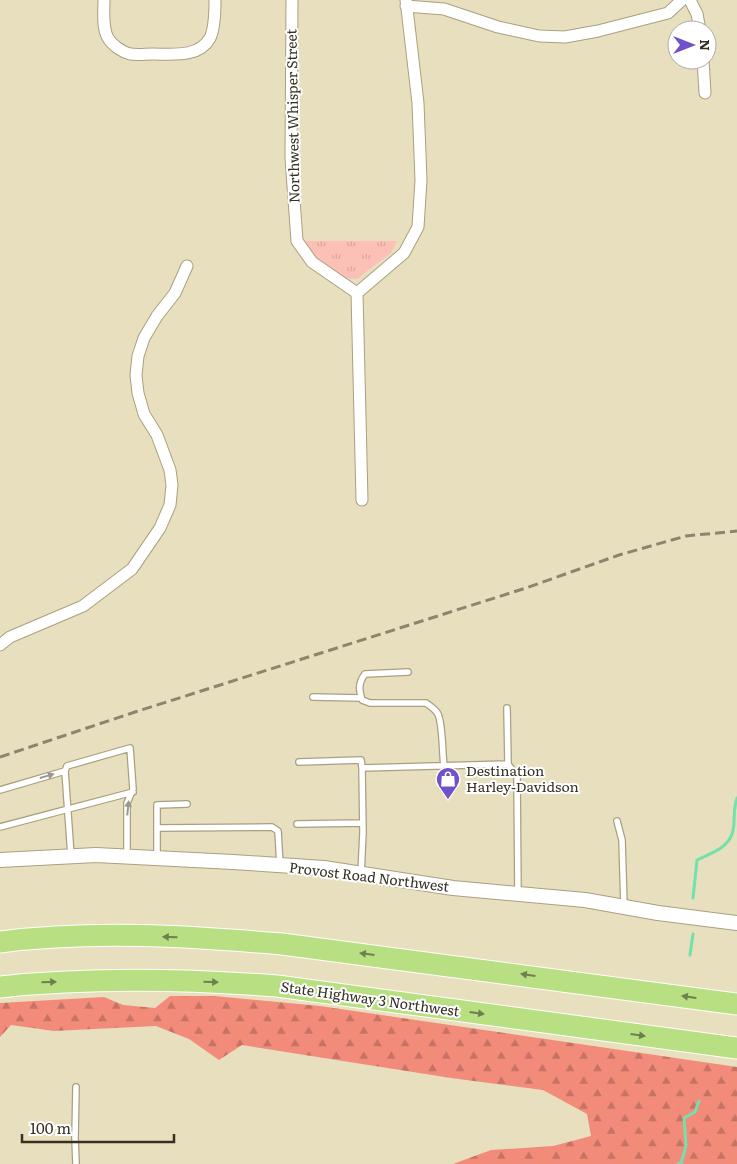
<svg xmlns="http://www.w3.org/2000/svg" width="737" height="1164" font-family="Literata,serif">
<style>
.grass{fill:url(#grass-tufts)}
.forest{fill:url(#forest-firs)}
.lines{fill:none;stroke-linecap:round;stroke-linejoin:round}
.stream{stroke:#73e1ab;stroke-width:3}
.service-casing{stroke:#a8a080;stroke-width:8}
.minor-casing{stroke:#a8a080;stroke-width:13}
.tertiary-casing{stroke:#a8a080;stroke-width:16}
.motorway-casing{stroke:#fff;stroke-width:23}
.service{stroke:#fff;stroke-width:5.5}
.minor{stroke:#fff;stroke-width:11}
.tertiary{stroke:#fff;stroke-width:14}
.motorway{stroke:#b8e082;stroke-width:21}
.rail{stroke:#8b856e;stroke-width:3;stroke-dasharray:10 5;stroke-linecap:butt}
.oneway{fill:#9a9891}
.oneway2{fill:#6f7f4e}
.labels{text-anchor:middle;stroke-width:4;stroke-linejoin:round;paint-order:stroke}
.street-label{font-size:14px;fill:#343023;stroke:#fff}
.poi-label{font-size:14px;fill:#343023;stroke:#fff;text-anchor:start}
</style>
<defs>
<pattern id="grass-tufts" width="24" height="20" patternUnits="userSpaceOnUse" patternTransform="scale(1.25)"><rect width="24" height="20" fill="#fcc0b6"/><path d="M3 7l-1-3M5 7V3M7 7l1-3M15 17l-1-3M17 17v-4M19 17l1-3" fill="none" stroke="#d9a59c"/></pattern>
<pattern id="forest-firs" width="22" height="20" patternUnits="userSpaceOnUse" patternTransform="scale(1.25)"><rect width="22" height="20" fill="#f38b7b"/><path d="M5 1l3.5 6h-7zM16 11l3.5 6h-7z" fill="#c67264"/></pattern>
</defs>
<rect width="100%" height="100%" fill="#e8dfbe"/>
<path class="grass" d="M303 241H397L391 253 357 279 342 278 319 261Z"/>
<path class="forest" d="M170 996H214L320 1006 737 1067V1164H453L491 1150 553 1146 591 1136 587 1114 543 1090 451 1078 242 1045 219 1060 189 1039 156 1026 54 1031 11 1025 0 1037V1003L104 997 123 1005 155 1008Z"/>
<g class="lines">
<path class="stream" d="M693 898 697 860C709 854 727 849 732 834 736 825 732 812 737 798
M690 955 693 934
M678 1164 681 1163 686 1146 684 1118 695 1112 699 1101"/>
<g class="service-casing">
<path id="service" d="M408 672 365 674C358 683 359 690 362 700L370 703H426C430 706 435 709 438 714 443 726 442 751 444 766
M313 697 361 698
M507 708 508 764 517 777 518 894
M299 762 361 760 362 768
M65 771 67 766 130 748 133 789 127 803V856
M0 790 65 771 71 856
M617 821 622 840 624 906
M297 824 363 823
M0 827 133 792
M157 828 272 827 278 831 280 865
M157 858V805L187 804
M361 874 363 832 362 768 508 764
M76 1087 75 1138 76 1164"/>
</g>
<g class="minor-casing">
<path id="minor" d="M104 0C104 11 102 28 108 38 112 45 122 52 130 54 137 55 146 54 153 54 172 54 199 58 210 38 215 28 215 11 215 0
M292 0 291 158 297 241 312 262 357 293
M690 0 697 14 700 30
M406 6 444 9 498 27 539 36 565 37 598 31 668 13 682 0
M703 60 705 93
M362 500 357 293 404 253 418 227 421 180 418 103 406 0
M0 645 10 637 83 606 132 569 160 528 170 505 172 485 170 470 157 435 144 414 138 393 136 375 138 356 144 338 157 316 175 293 187 266"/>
</g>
<g class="tertiary-casing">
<path id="tertiary" d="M0 860 96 855 233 862 324 868 453 888 585 900 658 913 737 923"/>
</g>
<g class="motorway-casing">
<path id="motorway" d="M0 942C93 930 188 936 282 944L737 1004
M0 987C92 977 185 979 277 986L737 1048"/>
</g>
<use href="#service" class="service"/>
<use href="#minor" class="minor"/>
<use href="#tertiary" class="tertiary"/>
<use href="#motorway" class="motorway"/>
<path class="rail" d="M0 757 135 712 526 588 619 555 686 536 737 531"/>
</g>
<defs><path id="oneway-solid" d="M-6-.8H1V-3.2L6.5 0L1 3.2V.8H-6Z" transform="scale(1.25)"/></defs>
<g class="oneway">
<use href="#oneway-solid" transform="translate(47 776) rotate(-16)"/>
<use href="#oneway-solid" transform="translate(128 808) rotate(-84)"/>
</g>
<g class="oneway2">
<use href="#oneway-solid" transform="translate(170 937) rotate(-178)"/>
<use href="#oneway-solid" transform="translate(367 954) rotate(-173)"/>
<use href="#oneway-solid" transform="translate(528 975) rotate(-172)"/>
<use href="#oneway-solid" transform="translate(49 982) rotate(-2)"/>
<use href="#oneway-solid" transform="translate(211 982) rotate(1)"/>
<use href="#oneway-solid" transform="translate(689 997) rotate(-172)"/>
<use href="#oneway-solid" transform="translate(477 1013) rotate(8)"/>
<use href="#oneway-solid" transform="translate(638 1035) rotate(8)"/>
</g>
<defs>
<g id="shop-pin" transform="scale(1.25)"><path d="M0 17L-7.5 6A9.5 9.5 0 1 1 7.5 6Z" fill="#7150ca" stroke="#fff"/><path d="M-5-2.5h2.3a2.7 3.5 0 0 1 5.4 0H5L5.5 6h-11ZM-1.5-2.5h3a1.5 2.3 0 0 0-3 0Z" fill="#fff"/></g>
</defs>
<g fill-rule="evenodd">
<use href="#shop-pin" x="448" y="779"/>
</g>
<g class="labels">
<g class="street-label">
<text transform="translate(293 116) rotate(-91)" y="5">Northwest Whisper Street</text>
<text transform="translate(369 877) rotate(7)" y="5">Provost Road Northwest</text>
<text transform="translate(370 999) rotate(8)" y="5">State Highway 3 Northwest</text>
</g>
<g class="poi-label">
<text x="466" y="776">Destination<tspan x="466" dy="16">Harley-Davidson</tspan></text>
</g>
</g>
<g transform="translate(692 45) rotate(90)"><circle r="24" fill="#ffffff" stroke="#aeaca7"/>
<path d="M0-4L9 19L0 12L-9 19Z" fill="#7150ca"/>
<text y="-8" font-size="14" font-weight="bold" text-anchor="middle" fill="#343023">N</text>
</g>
<path d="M22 1134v8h152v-8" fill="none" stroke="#343023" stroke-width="2.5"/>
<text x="30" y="1134" font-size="15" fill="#343023" stroke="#ffffff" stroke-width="4" paint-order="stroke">100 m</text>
</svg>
